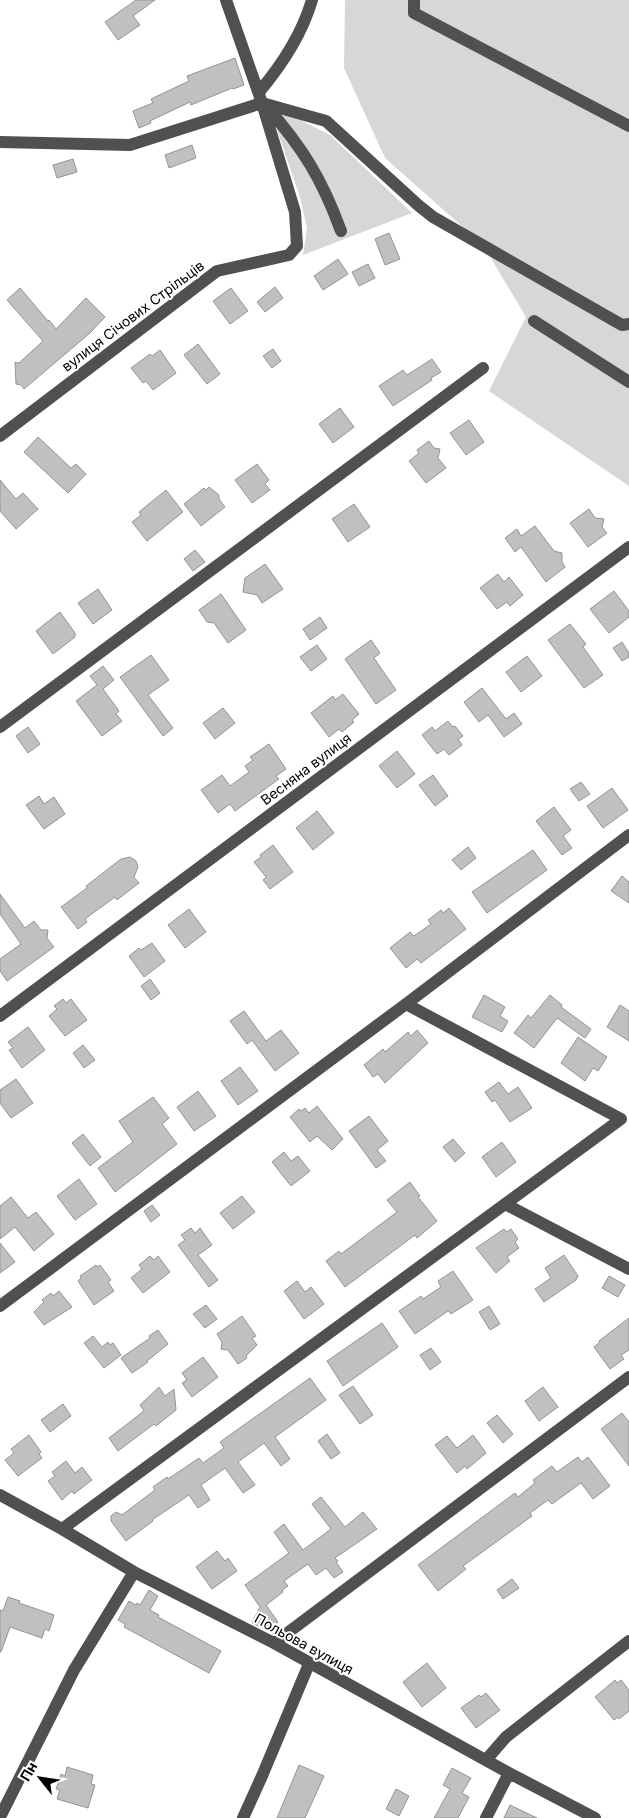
<svg xmlns="http://www.w3.org/2000/svg" width="629" height="1818" font-family="Inter,sans-serif">
<style>
.green{fill:#d7d7d7}
.building{fill:#c0c0c0;stroke:#949494}
.lines{fill:none;stroke-linecap:round;stroke-linejoin:round}
.minor{stroke:#505050;stroke-width:12}
.labels{text-anchor:middle;stroke-width:4;stroke-linejoin:round;paint-order:stroke}
.street-label{font-size:14px;fill:#000;stroke:#fff}
</style>
<rect width="100%" height="100%" fill="#fff"/>
<path class="green" d="M345 0H629V486L489 391 526 317 483 245 385 158 344 68Z
M278 115 296 118 330 135 412 213 303 255 307 228 300 197 274 121Z"/>
<path class="building" d="M136 0H155L133 16 140 25 118 40 105 22Z
M235 58 244 85 233 89 232 88 191 105 190 102 150 121 151 123 139 128 133 111 153 103 151 99 189 81 187 76Z
M192 145 196 158 169 168 165 155Z
M73 159 77 172 57 178 53 165Z
M389 233 400 259 385 265 375 239Z
M338 259 348 274 323 290 314 276Z
M368 264 375 278 359 286 352 272Z
M275 287 283 298 265 312 257 302Z
M20 288 48 321 49 320 56 329 86 298 105 317 90 333 24 389 21 385 16 384 15 362 19 363 43 341 7 300Z
M231 288 248 311 230 324 213 301Z
M198 344 220 374 207 384 184 355Z
M273 349 281 361 272 368 263 356Z
M160 350 176 373 153 390 146 381 143 383 131 368 150 354 152 356Z
M432 359 441 372 431 378 432 380 393 406 379 386 403 370 407 375Z
M340 408 354 427 333 443 319 424Z
M469 420 484 442 466 455 450 433Z
M38 437 71 468 76 464 86 474 68 493 24 452Z
M429 441 434 448 440 449 438 458 446 468 426 483 409 461 419 453 417 450Z
M257 464 269 480 265 484 270 490 252 503 235 480Z
M0 480 16 499 23 493 38 509 16 529 0 511Z
M209 487 219 495V499L225 507 201 526 184 504 204 488 206 490Z
M166 490 183 512 147 541 132 522 141 515 139 512Z
M354 504 370 527 348 542 332 519Z
M589 509 595 518 604 519 602 527 607 533 588 547 570 523Z
M535 526 554 551 562 553V562L565 567 546 582 521 547 515 552 505 538 517 529 521 536Z
M195 550 205 562 193 571 184 559Z
M265 564 283 589 262 603 257 595 243 592 245 578Z
M498 574 504 582 509 577 523 595 510 606 507 602 497 609 480 588Z
M98 589 112 610 93 624 78 603Z
M614 591 629 611V617L609 633 590 609Z
M221 594 246 630 228 643 214 623 207 622 199 610Z
M60 612 75 633V637L53 654 36 631Z
M320 617 327 628 310 640 303 629Z
M570 624 586 644 583 647 603 675 584 688 548 640Z
M371 640 380 653 374 658 396 690 376 704 345 659Z
M622 642 629 653V657L622 661 613 648Z
M317 645 327 659 311 671 300 657Z
M151 655 169 680 148 695 173 728 163 736 120 677Z
M527 656 542 676 521 692 506 672Z
M103 666 114 680 103 689 119 711 116 714 122 721 102 736 76 701 97 685 90 676Z
M482 688 506 719 514 713 522 724 504 737 488 715 479 722 464 702Z
M343 694 359 714 352 720 354 722 342 732 339 729 329 737 311 713 333 696 335 700Z
M223 708 235 723 215 739 203 723Z
M448 721 453 727 455 726 463 736 458 739 462 745 449 755 444 749 437 754 422 735 432 727 435 731Z
M28 727 40 744 28 753 16 736Z
M269 744 286 769 276 776 279 779 235 811 230 804 218 813 201 790 222 775 230 786 249 772 245 766 253 760 250 757Z
M397 751 415 774 397 788 379 766Z
M433 775 448 796 435 806 419 785Z
M581 782 590 794 579 801 570 789Z
M612 788 628 810 603 828 587 806Z
M39 796 44 804 54 797 65 814 44 829 26 805Z
M554 807 571 830 563 836 572 848 562 855 536 821Z
M317 811 334 833 313 850 296 828Z
M273 845 293 872 270 889 263 880 266 877 254 862 261 857 260 855Z
M468 847 476 858 461 870 452 860Z
M533 850 547 870 487 913 472 892Z
M130 857 136 861 138 867 134 877 139 883 117 900 115 897 85 919 87 922 78 929 61 907 87 888 86 886 121 859Z
M622 876 629 882V903L611 891Z
M0 894 25 928 34 921 41 930H48L47 938 54 947 7 981 0 971V959L21 944 0 914Z
M449 908 466 929 421 963 417 959 406 968 390 948 410 932 414 936 431 924 428 920 441 910 443 913Z
M189 909 206 932 185 948 168 925Z
M152 943 165 961 144 977 129 956 139 948 141 950Z
M150 979 160 993 151 1000 141 986Z
M484 995 505 1007 500 1016 508 1021 502 1032 472 1017Z
M550 995 562 1005 561 1007 591 1029 585 1038 557 1018 534 1048 514 1033 528 1015 531 1018Z
M63 999 66 1003 71 999 87 1020 65 1036 49 1016 57 1009 54 1006Z
M620 1005 629 1011V1041L607 1027Z
M244 1011 266 1041 281 1030 299 1053 275 1071 252 1040 247 1044 230 1021Z
M28 1027 45 1050 22 1068 9 1050 13 1048 8 1042Z
M417 1030 428 1043 385 1083 378 1074 373 1077 364 1065 383 1049 385 1052 408 1032 411 1036Z
M578 1037 607 1057 598 1071 593 1068 585 1081 561 1063Z
M83 1045 95 1060 84 1068 73 1053Z
M240 1067 258 1091 238 1105 221 1081Z
M16 1079 33 1103 11 1118 0 1103V1090Z
M499 1082 508 1094 518 1087 532 1108 510 1122 495 1100 492 1102 485 1092Z
M198 1091 216 1116 194 1131 177 1107Z
M153 1097 169 1118 162 1124 177 1144 115 1192 98 1168 133 1142 119 1121Z
M317 1106 343 1139 332 1150 317 1136 310 1142 290 1117 299 1109 301 1111 305 1108 309 1113Z
M369 1116 388 1141 377 1150 386 1161 376 1168 349 1131Z
M83 1134 101 1157 90 1166 72 1143Z
M453 1139 465 1153 455 1162 443 1147Z
M502 1142 516 1162 496 1177 482 1157Z
M284 1152 291 1161 298 1156 310 1171 291 1186 272 1162Z
M79 1179 97 1204 75 1220 57 1196Z
M410 1182 420 1196 418 1197 437 1221 417 1238 415 1235 345 1287 326 1261 339 1251 341 1254 397 1212 387 1200Z
M242 1196 255 1212 233 1229 220 1213Z
M11 1197 28 1218 36 1212 54 1234 34 1251 15 1227 0 1239V1206Z
M152 1205 160 1215 151 1222 144 1211Z
M191 1228 195 1233 200 1228 212 1245 198 1255 218 1280 209 1287 178 1245 185 1240 181 1235Z
M504 1229 507 1232 511 1229 518 1239 515 1242 519 1248 507 1257 510 1261 496 1273 476 1248Z
M0 1243 15 1262 0 1273Z
M564 1255 578 1276 576 1280 544 1302 535 1289 551 1278 545 1268Z
M150 1256 154 1260 158 1256 170 1272 143 1293 131 1278 142 1269 139 1265Z
M96 1265 97 1267 100 1265 111 1280 108 1282 114 1291 94 1305 78 1281 81 1278 80 1276Z
M453 1271 473 1300 451 1314 448 1311 415 1334 399 1311 421 1296 423 1299 441 1287 438 1281Z
M609 1276 625 1285 618 1297 602 1288Z
M297 1281 305 1292 311 1287 324 1304 304 1319 284 1291Z
M59 1291 72 1307 44 1325 34 1312 44 1302 42 1300 51 1293 53 1296Z
M206 1305 217 1319 205 1328 193 1314Z
M489 1306 500 1324 490 1330 479 1312Z
M242 1316 256 1336 252 1338 257 1345 246 1356 247 1358 238 1364 228 1350 221 1349 222 1342 217 1334Z
M629 1318V1350L621 1355 624 1359 610 1369 594 1347 600 1342 599 1341Z
M382 1323 398 1347 343 1386 327 1361Z
M158 1330 168 1344 147 1361 148 1362 132 1373 121 1358 150 1338 149 1336Z
M93 1336 102 1347 108 1342 110 1345 113 1343 121 1355 104 1368 84 1343Z
M431 1348 441 1362 430 1370 420 1355Z
M203 1357 218 1377 192 1397 182 1383 187 1380 182 1373Z
M310 1378 326 1400 275 1437 290 1459 281 1466 264 1443 238 1462 255 1485 243 1493 225 1468 201 1485 210 1500 198 1508 189 1495 152 1520 153 1521 126 1541 111 1521V1516L116 1512 122 1515 155 1490 153 1487 167 1477 168 1479 199 1458 203 1463 224 1448 220 1442Z
M353 1386 373 1415 360 1424 339 1395Z
M159 1387 165 1396 174 1389 176 1410 156 1426 154 1424 118 1451 109 1438 144 1411 140 1405Z
M543 1387 558 1407 539 1421 525 1401Z
M63 1404 71 1416 50 1432 41 1420Z
M622 1413 629 1422V1466L601 1429Z
M497 1415 513 1434 503 1443 487 1423Z
M327 1434 340 1453 331 1459 318 1441Z
M29 1435 41 1452 39 1454 42 1458 18 1476 5 1460 14 1453 11 1449Z
M473 1435 486 1453 467 1469 465 1466 457 1473 435 1445 447 1436 457 1448Z
M578 1457 582 1462 588 1457 610 1486 593 1499 581 1483 552 1504 548 1500 530 1513 532 1516 463 1566 466 1569 438 1591 418 1565 515 1493 518 1497 535 1483 533 1480 552 1466 557 1472Z
M66 1461 75 1473 82 1467 92 1480 74 1494 72 1491 62 1500 48 1481 55 1476 52 1472Z
M321 1497 345 1527 363 1512 377 1529 335 1558 338 1561 336 1562 343 1572 334 1578 326 1568 316 1575 308 1564 284 1581 288 1586 282 1590 283 1592 266 1605 278 1622 267 1630 252 1623 260 1607 245 1585 289 1553 274 1532 284 1524 303 1550 331 1529 312 1504Z
M217 1551 225 1561 228 1558 237 1571 212 1589 196 1567Z
M512 1579 519 1588 503 1599 497 1590Z
M149 1590 158 1596 150 1610 159 1615 158 1617 221 1651 209 1673 124 1627 125 1624 118 1620 129 1601 136 1605 137 1603 140 1605Z
M8 1597 20 1601 19 1603 54 1615 49 1631 45 1629 42 1638 10 1627 1 1652H0V1610L3 1611Z
M427 1663 446 1688 422 1707 403 1682Z
M615 1680 617 1683 621 1680 629 1690V1711L619 1719 618 1717 614 1720 595 1697Z
M486 1693 500 1710 476 1728 461 1708 479 1695 481 1697Z
M299 1765 324 1776 305 1818H277Z
M67 1767 93 1775 91 1784 95 1785 88 1808 57 1799 60 1790 56 1789 61 1774 65 1776Z
M452 1768 471 1778 462 1793 469 1797 458 1818H434L450 1789 443 1785Z
M396 1789 409 1796 399 1816 386 1809Z
M510 1805 537 1818H504Z"/>
<g class="lines">
<path class="minor" d="M226 0 262 103 326 121 418 205 433 217 622 325 629 324
M414 0V13L629 126
M259 92C281 66 302 34 312 0
M266 106C303 148 322 179 341 231
M0 142 130 145 262 103
M534 321 629 382
M0 436 217 271 289 255 297 246 295 212 262 103
M0 727 483 368
M0 1016 629 547
M505 1204 629 1269
M0 1306 406 1004 629 835
M0 1495 62 1529 134 1572 274 1643 509 1773 595 1818
M62 1529 621 1119 406 1004
M274 1643 629 1377
M486 1760 506 1737 629 1641
M0 1817 74 1670 134 1572
M243 1818 262 1776 309 1664
M486 1818 509 1773"/>
</g>
<g class="labels">
<g class="street-label">
<text transform="translate(133 316) rotate(-37)" y="5">вулиця Січових Стрільців</text>
<text transform="translate(306 769) rotate(-37)" y="5">Весняна вулиця</text>
<text transform="translate(304 1644) rotate(29)" y="5">Польова вулиця</text>
</g>
</g>
<g transform="translate(40 1778) rotate(300)" stroke="#ffffff" stroke-width="4" paint-order="stroke">
<path d="M0-4L9 19L0 12L-9 19Z" fill="#000000"/>
<text y="-8" font-size="14" font-weight="bold" text-anchor="middle" fill="#000000">Пн</text>
</g>
</svg>
